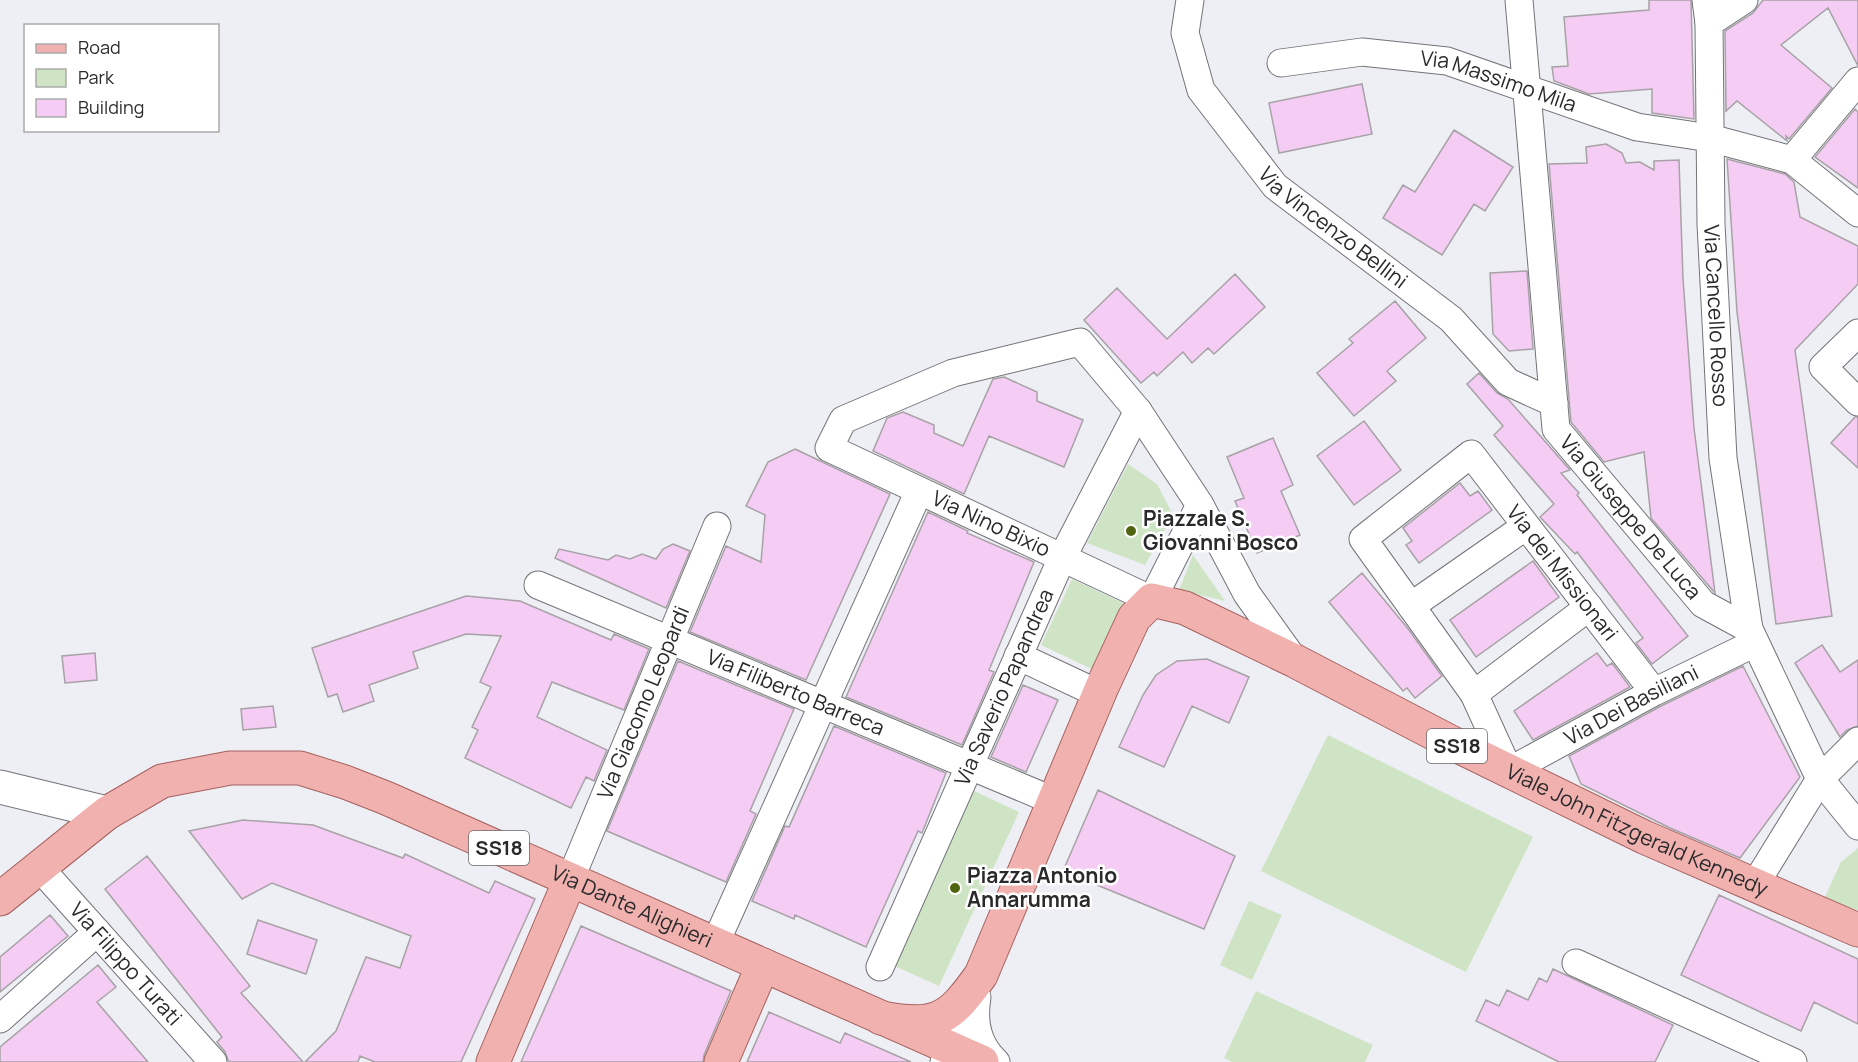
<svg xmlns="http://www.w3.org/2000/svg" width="1858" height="1062" font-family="Manrope,sans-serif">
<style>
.green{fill:#cfe4c5}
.building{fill:#f5ccf3;stroke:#a7a2a6;stroke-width:1.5}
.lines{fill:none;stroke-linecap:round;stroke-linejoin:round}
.minor-casing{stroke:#737479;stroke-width:29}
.tertiary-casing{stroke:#737479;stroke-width:35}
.primary-casing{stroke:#a5615f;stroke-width:35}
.minor{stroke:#fff;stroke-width:27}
.tertiary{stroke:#fff;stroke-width:33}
.primary{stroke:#f1b2af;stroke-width:33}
.poi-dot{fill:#506511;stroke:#fff;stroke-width:2}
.labels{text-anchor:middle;stroke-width:5;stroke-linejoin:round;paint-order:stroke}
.shield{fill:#fff;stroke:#6a6a6b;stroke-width:1.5}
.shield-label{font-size:20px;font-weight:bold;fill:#2a2a2c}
.street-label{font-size:21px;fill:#2a2a2c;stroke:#fff}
.poi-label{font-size:21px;font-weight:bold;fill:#2a2a2c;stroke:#fff;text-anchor:start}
</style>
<rect width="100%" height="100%" fill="#eeeff5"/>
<path class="green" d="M1128 464 1157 484 1173 515 1145 565 1087 543Z
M1193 555 1225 601 1179 590Z
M1072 579 1125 604 1094 670 1041 645Z
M1328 735 1533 837 1466 972 1261 871Z
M970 789 1019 812 939 986 890 964Z
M1858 848V910L1824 899 1841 862Z
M1249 901 1282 915 1252 980 1220 965Z
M1256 991 1373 1045 1365 1062H1232L1224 1058Z"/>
<path class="building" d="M1649 0H1691L1694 119 1652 113V89L1589 94 1554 81 1552 67 1568 66 1564 17 1649 10Z
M1763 0H1858V66L1828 8 1781 45 1832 88 1789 139 1786 136 1787 141 1737 101 1726 111 1725 31 1753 13Z
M1362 84 1372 134 1279 153 1269 103Z
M1855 109 1858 112V188L1815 157Z
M1454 130 1513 167 1485 211 1474 204 1442 255 1383 218 1403 185 1415 192Z
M1606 144 1622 153 1626 163 1640 162 1654 170V161L1679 160 1683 279 1694 428 1715 593 1651 518 1644 452 1604 462 1571 422 1549 164 1587 163 1586 147Z
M1727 159 1785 174 1794 182 1800 217 1858 246V284L1795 350 1832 616 1776 624 1737 312Z
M1527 271 1533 349 1509 351 1493 334 1490 273Z
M1235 274 1265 307 1214 354 1208 348 1192 363 1183 352 1157 376 1154 372 1141 383 1084 320 1117 288 1167 339Z
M1395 301 1426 338 1387 371 1396 381 1354 416 1317 373 1353 343 1349 339Z
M1479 373 1497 393 1508 399 1570 470 1561 473 1579 493 1577 495 1688 636 1652 664 1636 643 1643 638 1577 552 1575 554 1540 517 1554 504 1494 435 1503 426 1467 384Z
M1004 377 1037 392V401L1083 420 1064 467 989 436 964 494 873 451 887 418 903 412 934 425V433L963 446 993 379Z
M1855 417H1858V468L1831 443Z
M1364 421 1401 470 1354 505 1317 456Z
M1273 438 1293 485 1281 491 1300 535 1257 553 1235 501 1244 498 1227 457Z
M795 449 890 494 806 680 690 632 726 546 761 562 765 515 746 506 768 462Z
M1460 483 1470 496 1478 491 1492 510 1419 563 1406 545 1412 541 1403 528Z
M928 512 968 531 967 533 1034 562 989 670 994 672 962 745 846 697Z
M673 544 690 551 666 608 555 558 559 549 608 560 616 555 630 559 642 554 656 559 663 549Z
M1533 561 1559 597 1476 657 1450 620Z
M1362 573 1409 630 1442 676 1415 698 1407 688 1403 691 1329 602Z
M466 596 520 601 611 640 614 634 649 649 624 710 552 682 537 717 607 750 594 781 586 777 571 808 465 758 478 730 472 727 491 687 480 682 501 636 466 634 413 652 418 668 369 685 374 701 343 712 337 694 328 697 312 648Z
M1822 645 1840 672 1858 660V726L1847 730 1840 737 1795 663Z
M95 653 97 680 65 683 62 656Z
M1597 653 1607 666 1612 663 1630 687 1533 740 1514 711Z
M1207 659 1249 677 1229 723 1192 706 1164 767 1119 747 1143 695 1156 675 1177 661Z
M678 661 794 709 750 811 756 814 726 882 607 831Z
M1743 666 1800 777 1740 858 1670 828 1581 784 1569 756 1661 706Z
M1023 685 1058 700 1026 772 991 757Z
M273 706 276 727 243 730 241 709Z
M834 726 946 773 922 833 918 831 866 947 795 915 794 919 752 901 785 826 789 827Z
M1098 790 1235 856 1204 929 1063 871Z
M243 820 313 825 403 858 405 854 489 893 495 881 535 899 461 1062H375L360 1056 358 1062H305L336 1031 366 957 400 968 411 936 272 883 242 899 189 831Z
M147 856 250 986 241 993 303 1062H230L228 1060 225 1052 217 1042 222 1037 105 889Z
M1719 895 1858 959V1024L1814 1002 1801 1031 1681 975Z
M50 915 68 936 0 992V957Z
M258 920 317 940 306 974 247 954Z
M581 926 731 991 704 1055 703 1062H521Z
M98 965 116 987 97 1002 148 1062H0V1047Z
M1553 969 1673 1025 1655 1062H1559L1476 1021 1486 1000 1499 1006 1507 990 1528 1000 1539 978 1547 982Z
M769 1012 840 1043 845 1033 911 1062H747Z"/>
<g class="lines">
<g class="minor-casing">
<g id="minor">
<path id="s1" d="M1190 0 1185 33 1201 90 1275 186 1451 319 1508 382 1554 403"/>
<path id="s2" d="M1519 0 1556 429 1703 604 1749 629 1820 779 1858 826"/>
<path id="s3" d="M1706 0 1709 23 1711 224 1723 458 1749 629"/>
<path d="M1709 23 1744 0"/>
<path id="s4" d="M1281 63 1362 52 1447 61 1637 127 1710 138 1792 160 1858 213"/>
<path d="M1792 160 1858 81"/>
<path d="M1858 333 1823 367 1858 402"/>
<path d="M1200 505 1152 600 829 448 843 420 953 373 1080 342 1138 411 1200 505 1247 594 1295 661"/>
<path id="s5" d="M538 585 1054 801"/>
<path d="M1411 606 1526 526"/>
<path d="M1018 656 1099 694"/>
<path id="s6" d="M1654 692 1471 454 1363 539 1474 694 1509 771 1654 692 1755 643"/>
<path d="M1474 694 1589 607"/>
<path id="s7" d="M39 867 213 1062"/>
<path id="s8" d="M570 880 717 526"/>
<path d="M1754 886 1820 779 1858 741"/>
<path d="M715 944 919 491"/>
<path d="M1576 963 1793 1062"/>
<path id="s9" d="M880 967 1062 558 1138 411"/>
<path d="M977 997C973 1022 977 1044 996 1062"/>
<path d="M0 1019 97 932"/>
<path d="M944 1062 974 991"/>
</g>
</g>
<g class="tertiary-casing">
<path id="tertiary" d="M0 787 107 813"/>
</g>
<g class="primary-casing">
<g id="primary">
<path id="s10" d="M0 899 107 813 162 781 230 768H300L345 782 386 798 982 1062"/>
<path id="s11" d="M881 1018C937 1028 949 1020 981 975L1102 687 1134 618 1152 600 1185 608 1295 661 1462 748 1644 837 1858 930"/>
<path d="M493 1062 570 880"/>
<path d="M721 1062 763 965"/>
</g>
</g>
<use href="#minor" class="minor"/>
<use href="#tertiary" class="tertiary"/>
<use href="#primary" class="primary"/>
</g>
<g class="poi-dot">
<circle cx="1131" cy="531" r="6"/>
<circle cx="955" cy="888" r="6"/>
</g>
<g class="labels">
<g class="shield">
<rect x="1427" y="729" width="60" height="34" rx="4.5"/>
<rect x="469" y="831" width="60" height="34" rx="4.5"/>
</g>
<g class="shield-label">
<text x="1457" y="753">SS18</text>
<text x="499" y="855">SS18</text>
</g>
<g class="street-label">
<text dy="7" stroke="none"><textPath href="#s4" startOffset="222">Via Massimo Mila</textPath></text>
<text dy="7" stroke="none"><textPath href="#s1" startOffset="285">Via Vincenzo Bellini</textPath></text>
<text dy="7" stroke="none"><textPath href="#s3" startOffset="316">Via Cancello Rosso</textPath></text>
<text dy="7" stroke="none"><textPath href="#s2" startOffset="546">Via Giuseppe De Luca</textPath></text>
<text transform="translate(991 524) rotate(25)" y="7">Via Nino Bixio</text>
<text transform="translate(1562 573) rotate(52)" y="7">Via dei Missionari</text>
<text dy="7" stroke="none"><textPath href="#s9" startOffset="306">Via Saverio Papandrea</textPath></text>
<text dy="7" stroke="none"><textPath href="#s5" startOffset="279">Via Filiberto Barreca</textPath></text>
<text dy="7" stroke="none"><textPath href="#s8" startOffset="192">Via Giacomo Leopardi</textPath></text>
<text dy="7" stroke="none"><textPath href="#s6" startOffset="852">Via Dei Basiliani</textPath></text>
<text dy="7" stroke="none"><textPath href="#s11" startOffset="1071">Viale John Fitzgerald Kennedy</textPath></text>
<text dy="7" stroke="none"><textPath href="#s10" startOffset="700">Via Dante Alighieri</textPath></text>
<text dy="7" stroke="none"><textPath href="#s7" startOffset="130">Via Filippo Turati</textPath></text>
</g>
<g class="poi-label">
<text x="1143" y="526">Piazzale S.<tspan x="1143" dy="24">Giovanni Bosco</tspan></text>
<text x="967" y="883">Piazza Antonio<tspan x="967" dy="24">Annarumma</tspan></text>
</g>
</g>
<rect x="24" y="24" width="195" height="108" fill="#ffffff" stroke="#aaaaab" stroke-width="1.5"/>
<rect x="36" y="44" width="30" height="9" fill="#f1b2af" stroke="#aaaaab" stroke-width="1.5"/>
<text x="78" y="54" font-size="18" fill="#2a2a2c">Road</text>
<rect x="36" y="69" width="30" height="18" fill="#cfe4c5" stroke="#aaaaab" stroke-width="1.5"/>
<text x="78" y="84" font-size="18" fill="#2a2a2c">Park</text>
<rect x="36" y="99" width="30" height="18" fill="#f5ccf3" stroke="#aaaaab" stroke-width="1.5"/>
<text x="78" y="114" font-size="18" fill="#2a2a2c">Building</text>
</svg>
